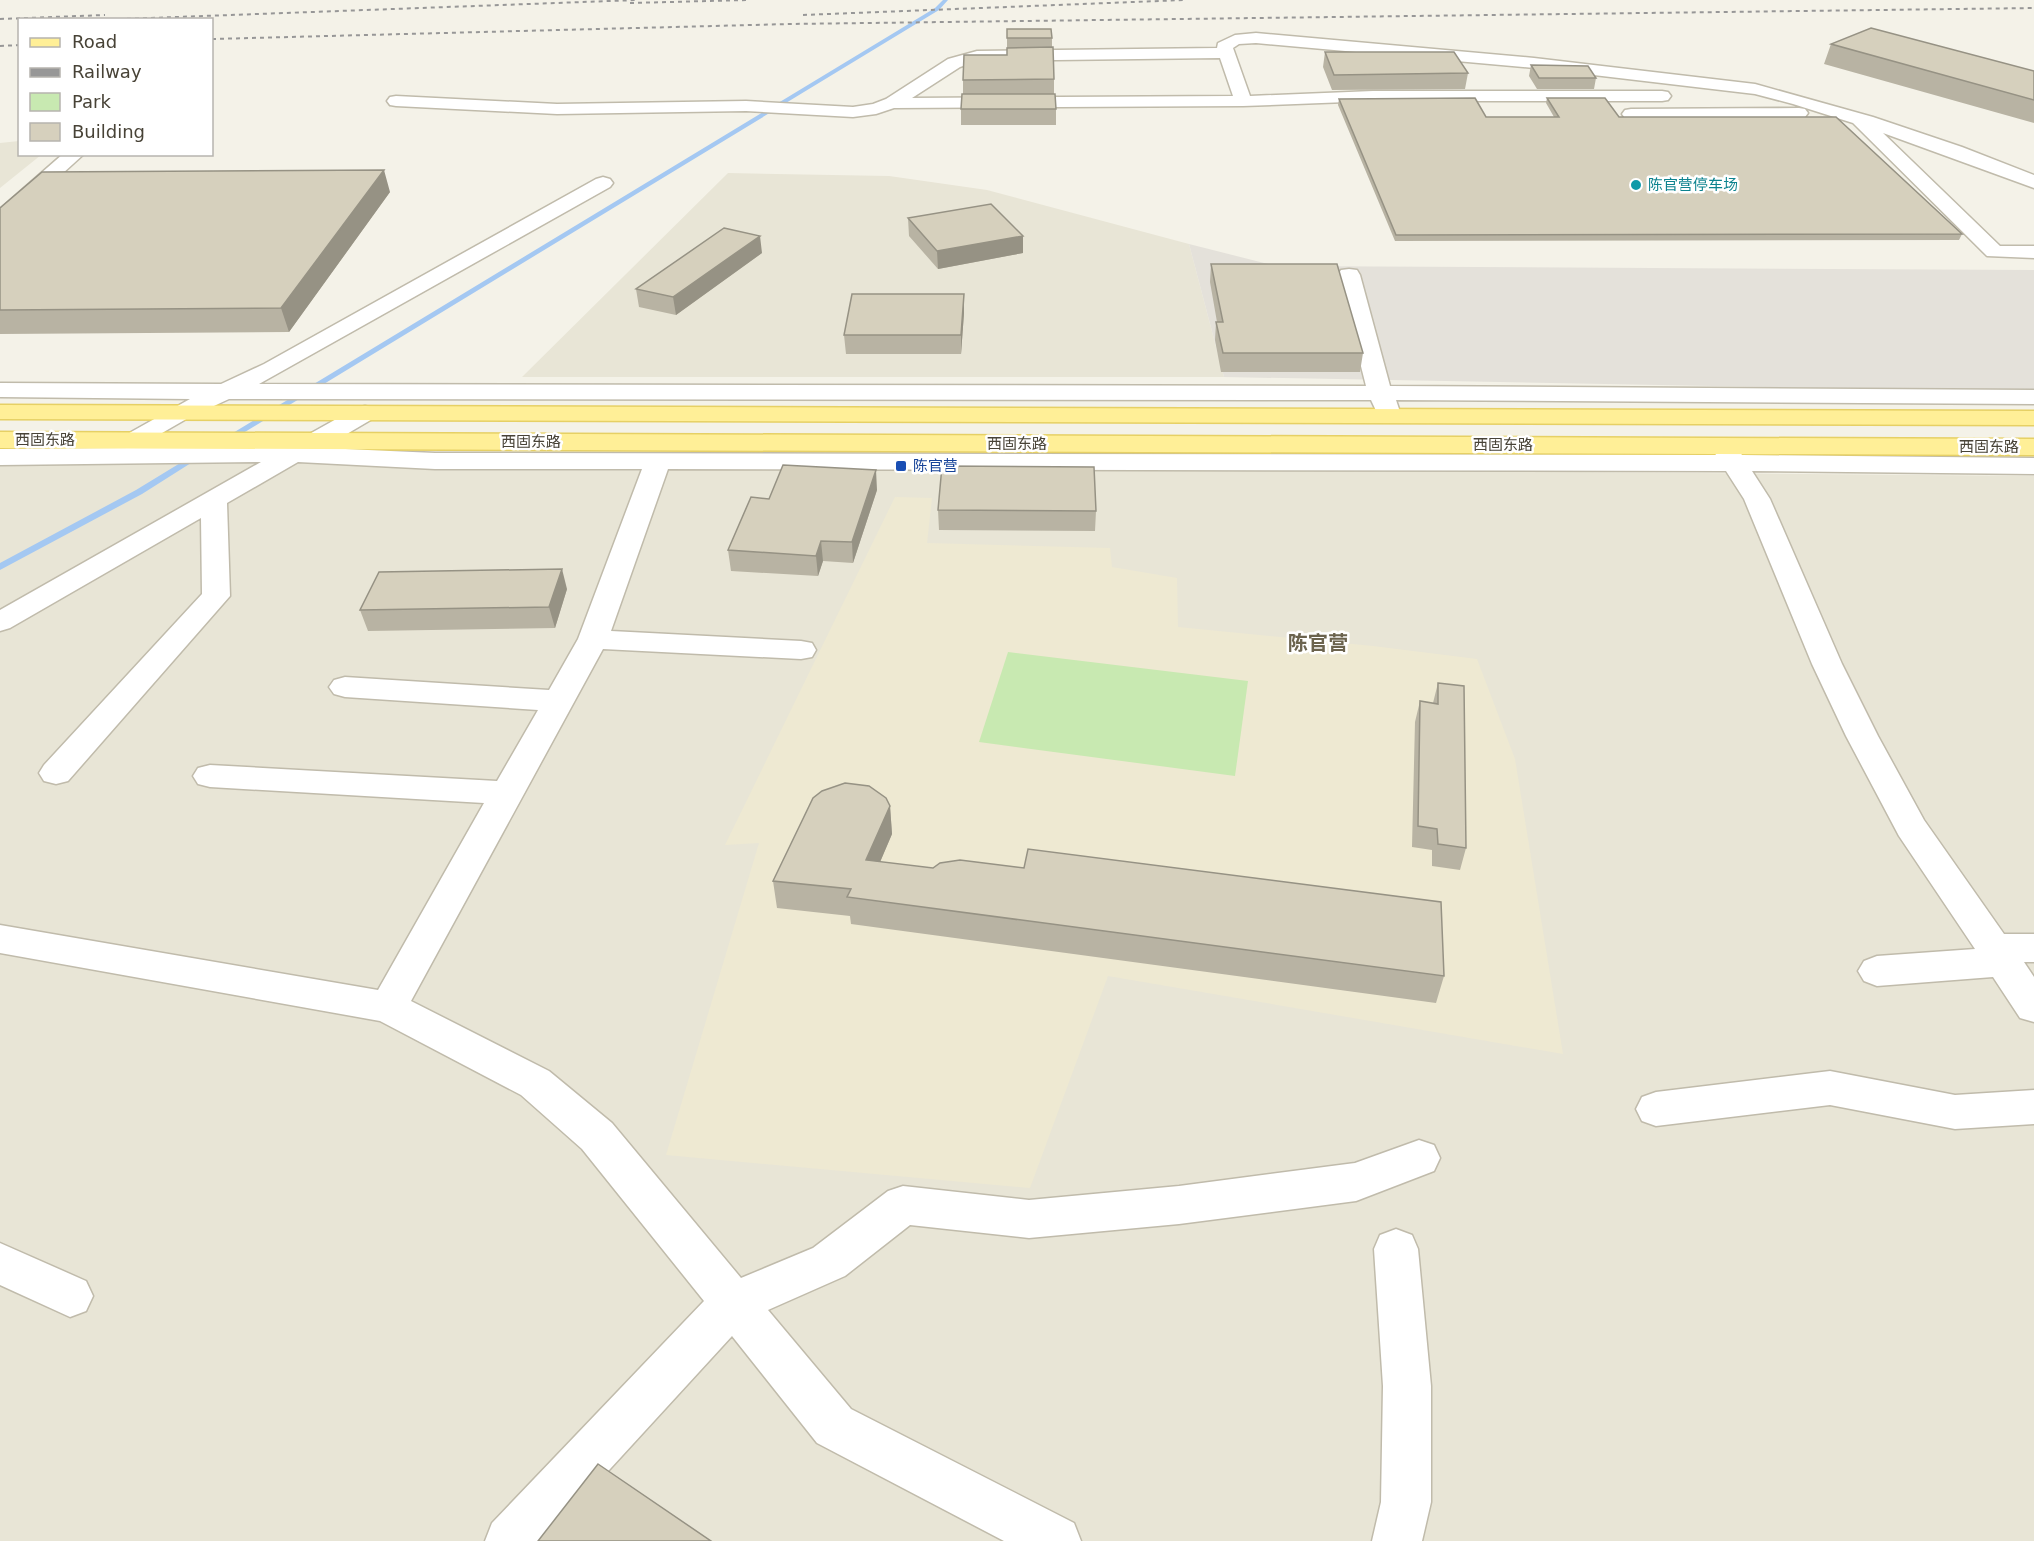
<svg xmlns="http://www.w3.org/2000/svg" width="2034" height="1541" font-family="'DejaVu Sans','Noto Sans SC',sans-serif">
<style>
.residential{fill:#e8e5d6}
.industrial{fill:#e4e1da}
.education{fill:#eee9d2}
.green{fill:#c8e9b1}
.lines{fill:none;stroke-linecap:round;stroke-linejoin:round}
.stream{fill:#a4c8f2;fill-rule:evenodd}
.minor-casing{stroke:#c0bbab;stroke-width:3}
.major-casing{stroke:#e6d065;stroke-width:3}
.minor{fill:#fff;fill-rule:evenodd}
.major{fill:#ffef97;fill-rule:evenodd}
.rail{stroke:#979797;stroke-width:2;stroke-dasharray:4 4;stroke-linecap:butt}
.wall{fill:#b8b3a3}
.shaded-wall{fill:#969284}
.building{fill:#d6d0bd;stroke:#969284;stroke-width:1.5}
.culture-dot{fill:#0f9aa8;stroke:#fff;stroke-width:2}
.transit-dot{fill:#1a4fb4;stroke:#fff;stroke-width:2}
.labels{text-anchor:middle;stroke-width:5;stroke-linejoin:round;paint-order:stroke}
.far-culture-label{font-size:15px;fill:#0d838f;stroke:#fff;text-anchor:start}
.far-street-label{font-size:15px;fill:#484337;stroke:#fff}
.far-transit-label{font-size:15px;fill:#164399;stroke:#fff;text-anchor:start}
.neighbourhood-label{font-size:20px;font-weight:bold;fill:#6b634e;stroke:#fff}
</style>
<rect width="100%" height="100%" fill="#f4f2e8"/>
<path class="residential" d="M19 141 20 154 41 155 0 188V143Z
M728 173 889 176 987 190 1189 244 1224 377H522Z
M0 458 2034 476V1541H0Z"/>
<path class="industrial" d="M1189 244 1276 266 2034 270V392L1224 377Z"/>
<path class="education" d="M895 497 932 498 927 543 1110 548 1112 567 1177 578 1178 627 1373 646 1477 659 1515 759 1563 1054 1108 976 1030 1188 666 1155 759 843 725 845Z"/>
<path class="green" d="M1008 652 1248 681 1235 776 979 742Z"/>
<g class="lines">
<path class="stream" d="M943 0H948L939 10 230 441H224L223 439 935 8Z
M195 454H198L202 456 142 494 0 570V563L136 490Z"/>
<g class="minor-casing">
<path id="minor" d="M1256 33 1534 58 1755 84 1873 117 1962 147 2034 175V188L1883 133 2000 246H2034V258L1987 256 1853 123 1793 104 1755 94 1534 68 1256 43 1239 44 1233 48 1250 96 1373 91H1662L1668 92 1671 96 1668 100 1662 101H1373L1243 106 894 108 876 114 853 117 746 111 557 114 396 106 390 105 387 101 390 97 396 96 557 104 746 101 853 107 873 104 886 99 948 59 977 51 1217 48 1218 43 1235 35ZM1220 58 1233 96 912 98 960 67 978 61Z
M1799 108 1805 109 1808 113 1805 117 1631 119 1625 118 1622 114 1625 110 1631 109Z
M63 154H84L7 224 0 226V209Z
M603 177 610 179 613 183 610 187 259 384 1366 386 1338 275 1341 270 1349 269 1357 270 1360 275 1390 386 2034 390V404L1396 400 1400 412 1397 417 1388 419 1379 417 1371 400 229 399 188 418 136 448 288 446 356 408 365 406 374 408 377 413 374 418 323 448 435 453 1716 455 1713 450 1717 445 1726 442 1735 445 1742 455 2034 458V474L1752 471 1770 499 1842 664 1878 736 1924 820 2004 934H2034V962H2024L2034 977V1022L2020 1018 1993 977 1877 986 1864 981 1858 971 1864 961 1877 956 1975 949 1899 836 1846 736 1812 664 1744 499 1726 471 668 469 611 631 801 641 812 643 816 650 812 657 801 659 603 649 411 1001 549 1071 612 1123 741 1278 813 1248 888 1191 903 1186 1029 1200 1179 1186 1355 1163 1419 1140 1434 1145 1440 1158 1434 1171 1356 1201 1179 1224 1029 1238 910 1225 845 1276 768 1310 851 1409 1074 1523 1081 1541H1004L817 1443 732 1336 544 1541H485L492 1523 704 1301 582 1149 521 1095 380 1021 0 953V925L378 990 484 803 210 787 198 784 193 776 198 768 210 765 497 781 538 710 345 697 334 694 329 687 334 680 345 677 549 690 578 639 642 469H435L298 462 227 503 230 596 68 781 56 784 44 781 39 773 44 765 202 594 201 518 10 628 0 631V610L261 462 0 465V449L130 448 124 446 120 441 124 436 190 399 0 397V383L221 384 264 364 596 179Z
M1830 1071 1955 1095 2034 1090V1124L1955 1129 1830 1105 1656 1126 1642 1121 1636 1109 1642 1097 1656 1092Z
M1396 1229 1412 1235 1418 1249 1431 1386V1502L1422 1541H1372L1381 1502 1383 1386 1374 1249 1380 1235Z
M0 1243 86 1281 93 1296 86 1311 70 1317 0 1285Z"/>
</g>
<g class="major-casing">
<path id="major" d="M0 405 2034 411V425L0 419Z
M0 432 2034 439V455L0 448Z"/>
</g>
<use href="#minor" class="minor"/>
<use href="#major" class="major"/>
<path class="rail" d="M630 3 748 0
M803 15 1184 0
M0 19 105 15
M95 20 637 0
M212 39 790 24 2034 8
M0 46 20 45"/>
</g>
<path class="wall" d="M1007 29 1052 38V47L1054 79V94L1056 109V125H961V109L963 94V80L1007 55Z
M1831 44 2034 71V123L1824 64Z
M1325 52 1468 73 1465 89 1332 90 1323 67Z
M1531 65 1596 78 1594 89H1537L1529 76Z
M1547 98 1619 117 1962 234 1959 240 1395 241 1338 105 1339 99 1486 117H1554L1546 103Z
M390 192 289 332 0 334V208Z
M908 218 1023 236V253L938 269 909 236Z
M762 253 676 315 639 307 636 289Z
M1211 264 1363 353 1360 372H1221L1215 340 1216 322H1217L1210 282Z
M964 294V313L961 354H846L844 335Z
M877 490 853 563 823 561 818 576 731 571 728 550Z
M938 510 1096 511 1095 531 939 530Z
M567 589 555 628 368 631 360 610Z
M1438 683 1466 848 1460 870 1432 866V850L1412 847 1415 722 1420 701 1433 703Z
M890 806 892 834 880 862 1444 976 1436 1003 851 924 850 916 777 908 773 881Z"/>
<path class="shaded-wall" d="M384 170 390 192 289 332 281 308Z
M760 236 762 253 676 315 673 297Z
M1023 236V253L938 269 937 251Z
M964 294V313L961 354V335Z
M876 470 877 490 853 563 852 542Z
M821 541 823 561 818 576 816 556Z
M562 569 567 589 555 628 549 607Z
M890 806 892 834 869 888 866 860Z"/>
<path class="building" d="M1871 28 2034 71V100L1831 44Z
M1007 29H1051L1052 38H1007Z
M1053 47 1054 79 963 80 964 55H1007V48Z
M1325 52H1454L1468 73 1334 75Z
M1531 65 1588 66 1596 78H1539Z
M962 94H1055L1056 109H961Z
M1475 98 1486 117H1559L1547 98H1605L1619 117H1836L1962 234 1396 235 1339 99Z
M384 170 281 308 0 310V208L42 172Z
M991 204 1023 236 937 251 908 218Z
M724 228 760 236 673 297 636 289Z
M1211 264H1337L1363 353H1223L1216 322H1223Z
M852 294H964L961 335H844Z
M783 465 876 470 852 542 821 541 816 556 728 550 751 497 769 499Z
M942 466 1094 467 1096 511 938 510Z
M562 569 549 607 360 610 379 572Z
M1438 683 1464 686 1466 848 1438 844 1437 829 1418 826 1420 701 1438 704Z
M845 783 869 786 886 798 890 806 866 860 933 868 940 863 960 860 1024 868 1028 849 1441 902 1444 976 847 897 851 889 773 881 813 798 822 791Z
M598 1464 711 1541H538Z"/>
<circle class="culture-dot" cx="1636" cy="185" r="6"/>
<rect class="transit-dot" x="895" y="460" width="12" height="12" rx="3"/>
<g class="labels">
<g class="far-culture-label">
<text x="1648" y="190">陈官营停车场</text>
</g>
<g class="far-street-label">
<text x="45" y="445">西固东路</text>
<text x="531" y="447">西固东路</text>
<text x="1017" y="449">西固东路</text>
<text x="1503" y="450">西固东路</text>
<text x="1989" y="452">西固东路</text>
</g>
<g class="far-transit-label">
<text x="913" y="471">陈官营</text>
</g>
<g class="neighbourhood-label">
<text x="1318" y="650">陈官营</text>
</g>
</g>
<rect x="18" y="18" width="195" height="138" fill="#ffffff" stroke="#b6b4af" stroke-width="1.5"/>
<rect x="30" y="38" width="30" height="9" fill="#ffef97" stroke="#b6b4af" stroke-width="1.5"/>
<text x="72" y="48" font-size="18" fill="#484337">Road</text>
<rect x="30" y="68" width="30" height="9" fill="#979797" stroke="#b6b4af" stroke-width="1.5"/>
<text x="72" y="78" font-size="18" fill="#484337">Railway</text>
<rect x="30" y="93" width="30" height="18" fill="#c8e9b1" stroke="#b6b4af" stroke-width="1.5"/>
<text x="72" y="108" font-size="18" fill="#484337">Park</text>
<rect x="30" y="123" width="30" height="18" fill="#d6d0bd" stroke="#b6b4af" stroke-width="1.5"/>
<text x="72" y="138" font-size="18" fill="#484337">Building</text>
</svg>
